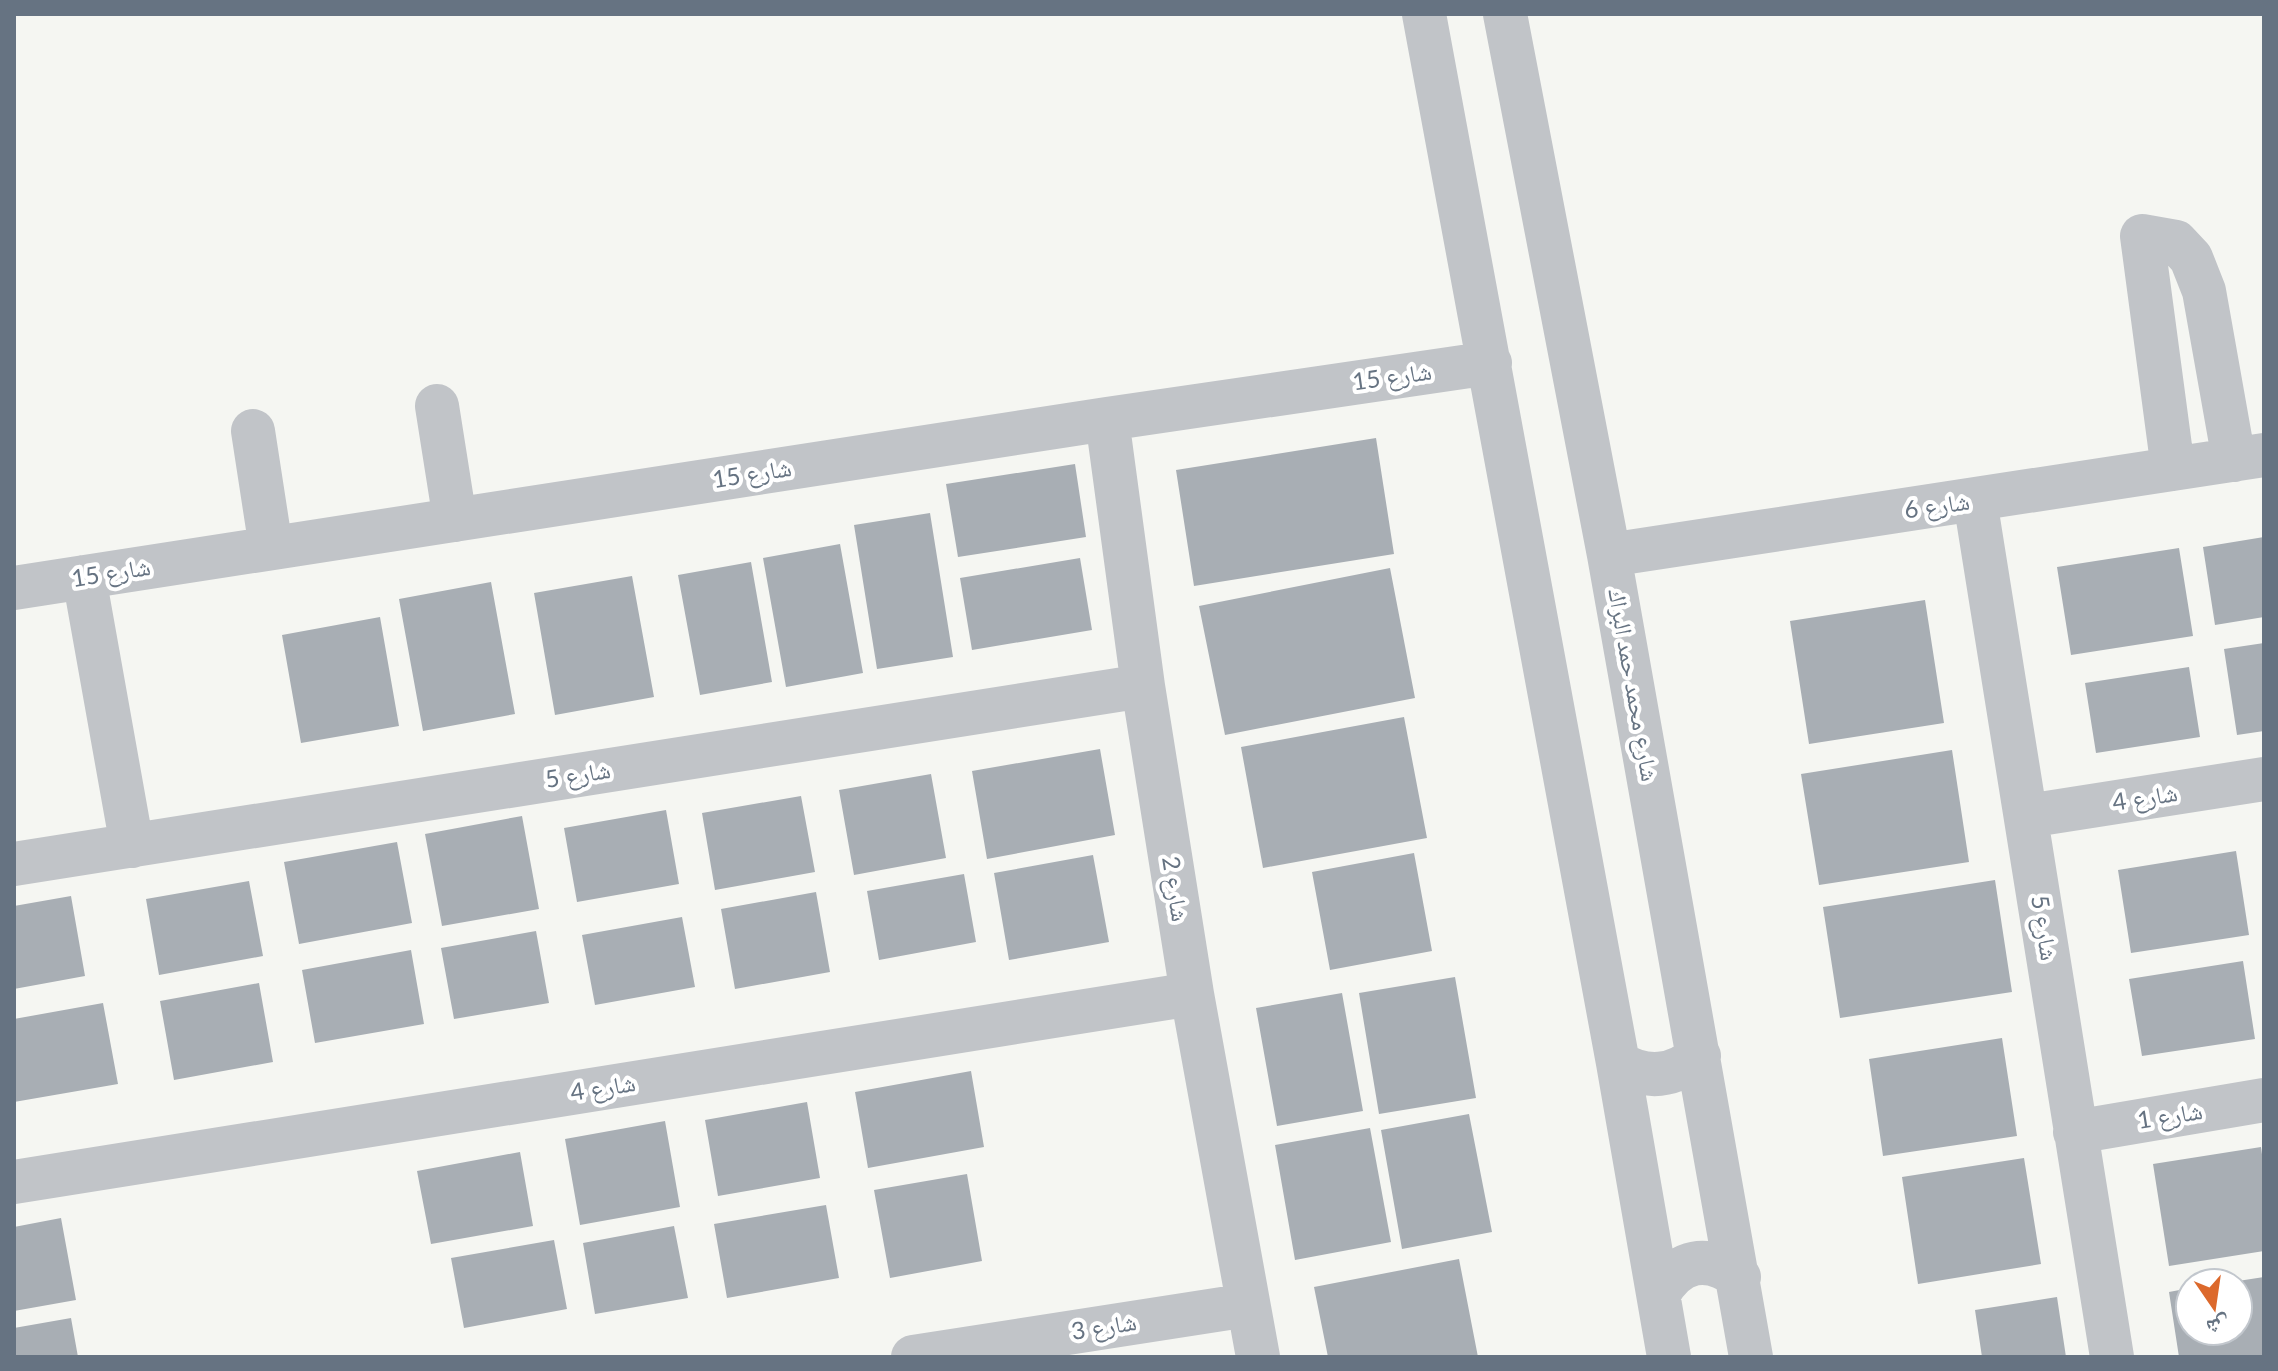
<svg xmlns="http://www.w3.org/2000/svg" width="2278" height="1371" font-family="Lato,'Noto Naskh Arabic',sans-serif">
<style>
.building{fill:#a8aeb4}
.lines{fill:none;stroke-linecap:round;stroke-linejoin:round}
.minor{stroke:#c1c4c8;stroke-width:44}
.labels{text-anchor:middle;stroke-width:8;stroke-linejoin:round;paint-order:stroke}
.street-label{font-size:24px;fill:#667382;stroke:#fff}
</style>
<rect width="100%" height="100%" fill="#f5f6f2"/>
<path class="building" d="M1376 438 1394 554 1194 586 1176 470Z
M1075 464 1086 537 958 557 946 484Z
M930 513 953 657 877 669 854 525Z
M2264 537V617L2215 625 2203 547Z
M840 544 863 673 786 687 763 558Z
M2179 548 2193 636 2071 655 2057 567Z
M1080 558 1092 630 972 650 960 578Z
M751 562 772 682 700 695 678 575Z
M1390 568 1415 698 1225 735 1199 606Z
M632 576 654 697 555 715 534 593Z
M491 582 515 714 423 731 399 599Z
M1925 600 1944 723 1809 744 1790 621Z
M380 617 399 726 301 743 282 635Z
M2264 643V731L2237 735 2224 649Z
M2189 667 2200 737 2096 753 2085 683Z
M1404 717 1427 838 1263 868 1241 747Z
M1100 749 1115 835 987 859 972 771Z
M1952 750 1969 862 1819 885 1801 774Z
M931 774 946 858 854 875 839 790Z
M801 796 815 872 715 890 702 813Z
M666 810 679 884 577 902 564 828Z
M522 816 539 909 442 926 425 834Z
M397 842 412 923 299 944 284 862Z
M2236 851 2249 935 2131 953 2118 870Z
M1414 853 1432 951 1330 970 1312 872Z
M1093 855 1109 942 1009 960 994 873Z
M964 874 976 942 879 960 867 891Z
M1995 880 2012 992 1840 1018 1823 907Z
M249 881 263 956 159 975 146 899Z
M816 892 830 972 735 989 721 909Z
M71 896 85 976 14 989V906Z
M682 917 695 987 595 1005 582 935Z
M536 931 549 1003 454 1019 441 948Z
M411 950 424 1024 315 1043 302 970Z
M2243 961 2255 1039 2142 1056 2129 979Z
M1455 977 1476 1098 1379 1114 1359 993Z
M259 983 273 1062 174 1080 160 1001Z
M1342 993 1363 1111 1277 1126 1256 1008Z
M103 1003 118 1084 14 1102V1019Z
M2002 1038 2017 1136 1883 1156 1869 1059Z
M971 1071 984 1147 868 1168 855 1092Z
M807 1102 820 1178 718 1196 705 1120Z
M1469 1114 1492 1232 1402 1249 1381 1130Z
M665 1121 680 1207 580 1225 565 1139Z
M1370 1128 1391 1242 1295 1260 1275 1145Z
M2261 1147 2264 1169V1251L2169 1266 2153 1164Z
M520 1152 533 1226 431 1244 417 1171Z
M2024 1158 2041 1264 1918 1284 1902 1177Z
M967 1174 982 1261 890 1278 874 1190Z
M826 1205 839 1278 727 1298 714 1224Z
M61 1218 76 1300 14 1311V1227Z
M674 1226 688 1298 595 1314 583 1243Z
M554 1240 567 1309 464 1328 451 1258Z
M1459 1259 1478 1357H1328L1314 1287Z
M2264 1277V1357H2179L2169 1292 2190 1288V1331H2238V1281Z
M2057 1297 2066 1357H1982L1975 1310Z
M71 1318 78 1357H14V1328Z"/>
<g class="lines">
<path class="minor" d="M1424 14 1618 1063 1669 1357
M1505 14 1609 555 1751 1357
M437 406 455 520
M1107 419 1143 686 1192 994 1258 1357
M253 431 271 548
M2173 469 2142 236 2176 242 2191 258 2204 291 2234 460
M1975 500 2112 1357
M1609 555 2264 455
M84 577 132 846
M14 588 1107 419 1490 363
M2027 816 2264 779
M14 864 1143 686
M1618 1063C1647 1080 1673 1077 1699 1056
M2075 1132 2264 1100
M14 1182 1192 994
M1659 1293C1679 1259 1707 1254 1739 1277
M913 1357 1248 1305"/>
</g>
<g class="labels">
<g class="street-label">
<text transform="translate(1392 377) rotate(-8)" y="8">شارع 15</text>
<text transform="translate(752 474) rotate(-9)" y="8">شارع 15</text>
<text transform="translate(1937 506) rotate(-8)" y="8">شارع 6</text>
<text transform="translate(111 573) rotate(-9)" y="8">شارع 15</text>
<text transform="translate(1633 685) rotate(80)" y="8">شارع محمد حمد البراك</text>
<text transform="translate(578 775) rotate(-9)" y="8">شارع 5</text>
<text transform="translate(2145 798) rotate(-9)" y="8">شارع 4</text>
<text transform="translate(1175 889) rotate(81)" y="8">شارع 2</text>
<text transform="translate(2044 928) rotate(81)" y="8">شارع 5</text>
<text transform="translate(603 1088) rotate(-9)" y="8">شارع 4</text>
<text transform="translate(2170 1116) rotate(-9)" y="8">شارع 1</text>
<text transform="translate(1104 1327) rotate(-9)" y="8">شارع 3</text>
</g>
</g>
<rect width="2278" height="1371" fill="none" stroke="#667382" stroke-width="32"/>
<g transform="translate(2214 1307) rotate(167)"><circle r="38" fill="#ffffff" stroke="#c2c7cd" stroke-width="2"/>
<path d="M0-6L14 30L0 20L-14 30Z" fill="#dc692c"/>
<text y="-12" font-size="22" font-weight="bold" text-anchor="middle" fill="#667382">ش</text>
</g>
</svg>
